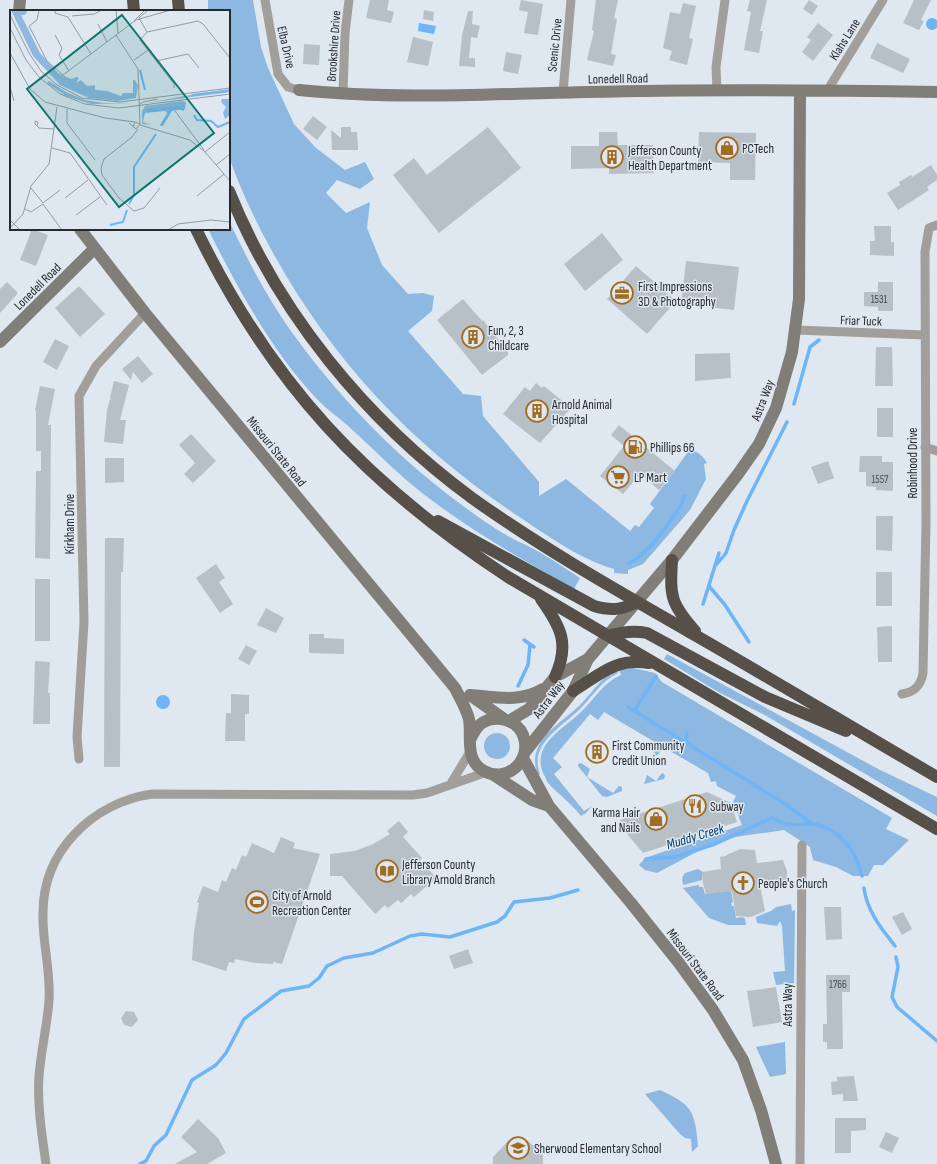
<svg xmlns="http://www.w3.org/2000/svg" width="937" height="1164" font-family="'Sofia Sans Condensed',sans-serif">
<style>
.green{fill:#8cb8e2}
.water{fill:#6db5f6}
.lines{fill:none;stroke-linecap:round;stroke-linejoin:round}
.stream{stroke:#6db5f6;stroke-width:3.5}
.building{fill:#b7bfc7}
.street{stroke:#a29f9b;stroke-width:9}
.secondary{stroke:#817d77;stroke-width:12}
.highway{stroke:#565048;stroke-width:12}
.labels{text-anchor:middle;stroke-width:3;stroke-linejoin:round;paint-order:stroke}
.number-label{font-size:11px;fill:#4a4e54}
.street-label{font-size:13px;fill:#26292d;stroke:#dfe7f0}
.poi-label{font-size:13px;fill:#26292d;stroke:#dfe7f0;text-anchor:start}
.water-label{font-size:14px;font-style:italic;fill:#043d66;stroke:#dfe7f0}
.inset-river{fill:none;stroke:#6db5f6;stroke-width:2}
.inset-road{fill:none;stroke:#959ba2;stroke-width:1}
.view{fill:#0f766e;fill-opacity:0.15;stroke:#0f766e;stroke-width:2}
.inset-edge{fill:none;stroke:#26292d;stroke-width:2}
</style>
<rect width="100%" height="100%" fill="#dfe7f0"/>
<path class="green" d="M208 0H253L261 47 268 68 294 124 316 148 345 170 365 162 374 179 360 189 337 180 326 193 346 213 370 202 367 228 382 265 408 294 423 293 434 296 432 311 408 331 463 394 481 396 483 416 539 482V496L566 479 630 531 635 525 639 527 654 508 650 504 688 452 692 450C698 452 704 457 707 463L704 464 706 479 690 510 643 564 628 570V574L614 573V569C582 560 551 538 524 520 416 449 336 366 273 253 256 222 241 191 229 157V11H208Z
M229 221C249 263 271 305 299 342 353 415 420 479 496 529 507 536 517 541 528 546 546 555 563 567 580 578L574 589C525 561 475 533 430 499 400 477 375 450 347 425 337 416 326 409 317 399 272 352 237 287 208 229H229Z
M667 654 880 770 937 797V816L763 714 720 693 664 659Z
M633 668 655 673 662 682 892 818 886 829 909 840 883 865H874L868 876H853L836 867 813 860 810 847 784 830 735 837 704 848 657 873 645 870 639 865 645 858 742 825 733 802 736 796 717 786 716 781 711 782 708 773 663 747 658 755H656L654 752 658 744 604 712 598 720 590 714 553 758 562 767 554 774 584 811 592 806 586 813 581 816C571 803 558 794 548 783 546 780 546 777 544 775 529 744 566 728 583 710 596 697 603 683 621 675L619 669Z
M616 670 618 673C602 681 594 694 582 707 564 726 528 743 540 774L538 775C525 743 558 725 578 707 593 693 597 681 616 670Z
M484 746a13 13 0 1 1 26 0a13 13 0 1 1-26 0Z
M581 763 590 769 587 777 613 793 619 786 622 787V791L607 797 602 796 578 766V764Z
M663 773 665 776 664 779 644 784 647 775 656 781 661 774Z
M698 869 703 872 702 880 683 885 682 878 685 873Z
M699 885V887H703L705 894 731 890 733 902 731 903 732 906H734L736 918 743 917 745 919 746 925H728L709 918 683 888Z
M791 904 792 911 795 910 794 983 776 985 773 972 785 971 782 926 780 921 777 926 757 923 756 917 771 911 776 907Z
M785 1042 786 1074 770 1077 756 1047Z
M660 1090C692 1105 695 1110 698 1146L692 1152 691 1139 685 1138 680 1134 645 1094Z"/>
<path class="water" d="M926 24a6 6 0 1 1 12 0a6 6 0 1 1-12 0Z
M419 23 436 26 434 34 418 31Z
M156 702a7 7 0 1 1 14 0a7 7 0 1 1-14 0Z"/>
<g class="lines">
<path class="stream" d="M794 404 810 347 819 340
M629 563C650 553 675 517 685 496
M716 565 726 553 734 530 747 501 787 422
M709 586 725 605 749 642
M703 604 719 553
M524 640 534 647
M518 686 528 665 530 645
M628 707 782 802 813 824
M635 710 656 676
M685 742 687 734
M646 859 675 857 715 844 772 818C776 820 781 823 786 824 795 826 805 823 814 824 840 829 857 852 862 876
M864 888C867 911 881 928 895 946
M896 957 898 967 892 997 897 1007 937 1041
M140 1164 146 1161 154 1146 166 1135 192 1080 216 1065 226 1053 244 1019 281 991 309 986 319 978 327 966 344 958 373 953 410 936 422 934 450 937 497 922 505 916 514 902 550 898 578 890"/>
</g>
<path class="building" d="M370 0H389L387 10 394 12 391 23 366 18Z
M521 0 543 4 538 35 524 33 528 12 519 10Z
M596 0H618L614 18 617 19 611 54 616 55 613 66 587 60 594 31 592 30Z
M750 0H767L760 31H763L759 53 744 50 751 12 747 11Z
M809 0 818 6 812 15 803 9Z
M914 0H931L921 20 924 21 919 30 903 23Z
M683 3 696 6 689 38 693 39 687 65 669 60 672 51 663 48 670 12 680 14Z
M424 10 434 12 433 21 423 19Z
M468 11H473L472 24 480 26 477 38 471 37 469 58H475V67L459 66 462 35Z
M818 23 833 35 813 61 802 52 811 40 807 37Z
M413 37 433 42 428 66 407 62Z
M877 43 910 59 903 73 870 58Z
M304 44 320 45 319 65 303 64Z
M506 52 522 55 518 74 503 71Z
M313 116 327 127 317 140 303 129Z
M341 127H351V132H357L358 150H332L331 130 341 138Z
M488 127 521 168 439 233 393 175 414 158 427 175Z
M599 132H617L618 145H653L654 173 609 174V168L571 169V146H599Z
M699 132 756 133 755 180H730V163L698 162Z
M931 165 937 175V180L927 187 929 190 898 210 887 193 900 185 899 182 911 175 912 177Z
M874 226H891V242H894V256L870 255V241H875Z
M32 229 48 235 36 266 20 260Z
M602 233 623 260 585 291 564 264Z
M686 261 739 267 734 310 681 304Z
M636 266 676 301 647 334 607 299Z
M7 282 18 293 0 313V289Z
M878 282H893V311H878V307L864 306V292H878Z
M79 286 105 314 80 337 55 308Z
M463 299 482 321 483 320 508 352V355L482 375 437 320Z
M55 339 69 346 57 370 43 362Z
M876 347H892L893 386H875Z
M730 353 731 378 695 381V354Z
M138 356 153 374 142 383 133 372 131 380 122 369Z
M114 381 129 385 120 420H126L123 444 104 442 107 410 110 399 113 400 110 398Z
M536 383 542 388 544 386 571 408 540 443 503 414 525 387 530 391Z
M40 386 55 389 48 425H51L50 559 35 558 36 471H41V451H36V411L35 410Z
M877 408H893V437H877Z
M619 425 675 471 659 490 640 474 623 494 600 476 624 446 611 435Z
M191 434 216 461 193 483 184 474 195 463 179 445Z
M860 456H882V462H893V491L876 490V487L866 486V472H859Z
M105 458H124V482L105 483Z
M828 461 834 478 818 484 811 467Z
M876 516H893L892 551 876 550Z
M105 538H124L123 572H121L120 767H104Z
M216 564 225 578 219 582 233 604 220 613 196 578Z
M876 572H892V606H876Z
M35 579H50V641H35Z
M266 608 284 618 276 633 257 625Z
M892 626V662H878L877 627Z
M309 634H324V638L344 639V654L309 653Z
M246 645 257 651 249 665 238 659Z
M35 661 50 662 48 693H50V724H33Z
M231 694 249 695V714H245V741H225L226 713H231Z
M707 792 731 803 737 822 643 853 623 829 620 820Z
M399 821 408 832 403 837 422 858 419 861 433 874 435 879 414 897 411 894 401 903 398 900 388 908 385 905 375 914 342 876H330V854L355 851 373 844 390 834 387 831Z
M281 837 295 843 293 848 320 854 282 964 273 962V964L255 963 235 959 234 963 229 962 226 971 192 960 194 931 199 903 197 902 203 886 218 892 222 880 226 882 232 868 236 870 242 855 246 857 252 843 274 853Z
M741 849 755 850 757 863 783 860 787 871V882L760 886 765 911 751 917 736 916 732 891 706 894 703 883 702 872 721 869 720 857 726 856V855Z
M824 907H841L842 939 826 940Z
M903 912 912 929 902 935 892 917Z
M468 949 473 963 454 969 449 956Z
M826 975H850V992H842L843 1049H827V1042H823V1024H827Z
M776 987 782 1022 753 1027 747 991Z
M126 1011 134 1012 138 1020 132 1027 124 1025 121 1018Z
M854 1076 858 1101H843V1094L832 1095 831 1082 837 1081V1077Z
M835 1118H866V1130L851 1131V1153H835Z
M198 1119 218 1138 226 1153 207 1164H175L197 1152 181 1137Z
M886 1132 899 1138 892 1153 879 1147Z
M508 1141H528L543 1155V1164H493V1157Z"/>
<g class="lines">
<path class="street" d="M265 0 278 74 288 87 299 90
M717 91 716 67 725 0
M827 91 883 0
M563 92 571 0
M343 93 345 33 349 0
M796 330 925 335
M925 447 937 451
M902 694C915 692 921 685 923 673L926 523 925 252 929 228 937 225
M79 759 77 737 84 622 79 396 96 366 145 313
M450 785 470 752
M46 1164C42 1135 37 1105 39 1076 41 1051 47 1026 49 1001 51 970 42 942 43 913 43 851 92 803 152 794L413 795 427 793 487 772
M800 1164 802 845"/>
<path class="secondary" d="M19 11 20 0
M299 90C395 100 492 94 588 92 704 89 821 90 937 92
M80 229 145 313 455 688C460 698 466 708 469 719 472 737 464 760 484 771 508 784 533 759 523 735 517 720 496 714 482 723 476 727 473 734 470 740
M0 342 94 249
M470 695C496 697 520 703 543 689
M470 695 504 719
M509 721 529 709 555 677 588 659
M525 752 573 691 588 659 672 560 738 474 759 444 776 408 792 352 799 299 800 91
M523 758 549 806 631 903 679 963 713 1010 743 1060 761 1110 776 1164
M492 774 532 800 549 806"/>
<path class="highway" d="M133 0 134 11
M178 0 179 11
M229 191C278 313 366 420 472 498 542 548 618 591 693 634 775 681 856 730 937 777
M196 229C271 384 365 483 508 577L937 829
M438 521 594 606C611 611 622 610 637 602
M672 560C670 596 670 603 695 631
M541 599C561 627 570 644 555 677
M608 636C621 632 633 630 647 633L765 697 846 731
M573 691C601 674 615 658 649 663"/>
</g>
<defs>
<g id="shop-ring" transform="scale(1.15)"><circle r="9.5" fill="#dfe7f0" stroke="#9f6c22" stroke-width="1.5"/><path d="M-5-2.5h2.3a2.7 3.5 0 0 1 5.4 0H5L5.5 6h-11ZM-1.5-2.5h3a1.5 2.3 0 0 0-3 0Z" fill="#9f6c22"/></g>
<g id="building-ring" transform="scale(1.15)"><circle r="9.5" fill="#dfe7f0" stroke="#9f6c22" stroke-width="1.5"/><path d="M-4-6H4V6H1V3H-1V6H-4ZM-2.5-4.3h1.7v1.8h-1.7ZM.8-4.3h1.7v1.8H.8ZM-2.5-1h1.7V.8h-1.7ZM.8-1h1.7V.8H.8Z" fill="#9f6c22"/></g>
<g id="office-ring" transform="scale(1.15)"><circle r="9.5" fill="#dfe7f0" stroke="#9f6c22" stroke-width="1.5"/><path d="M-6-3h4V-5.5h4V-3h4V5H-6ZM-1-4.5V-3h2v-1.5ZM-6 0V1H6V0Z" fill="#9f6c22"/></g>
<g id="fuel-ring" transform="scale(1.15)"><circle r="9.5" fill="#dfe7f0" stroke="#9f6c22" stroke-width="1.5"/><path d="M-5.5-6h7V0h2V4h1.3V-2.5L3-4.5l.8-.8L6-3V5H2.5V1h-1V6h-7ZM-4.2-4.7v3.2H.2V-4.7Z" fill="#9f6c22"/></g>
<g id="supermarket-ring" transform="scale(1.15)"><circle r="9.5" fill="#dfe7f0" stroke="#9f6c22" stroke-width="1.5"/><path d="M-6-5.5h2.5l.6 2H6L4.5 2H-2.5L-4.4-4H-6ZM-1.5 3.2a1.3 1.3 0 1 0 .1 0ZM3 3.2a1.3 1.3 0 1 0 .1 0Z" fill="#9f6c22"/></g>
<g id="restaurant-ring" transform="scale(1.15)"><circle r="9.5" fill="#dfe7f0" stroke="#9f6c22" stroke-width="1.5"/><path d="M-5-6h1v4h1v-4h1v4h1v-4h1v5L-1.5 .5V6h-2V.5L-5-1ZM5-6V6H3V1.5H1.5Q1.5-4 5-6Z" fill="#9f6c22"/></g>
<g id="library-ring" transform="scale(1.15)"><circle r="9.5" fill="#dfe7f0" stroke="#9f6c22" stroke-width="1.5"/><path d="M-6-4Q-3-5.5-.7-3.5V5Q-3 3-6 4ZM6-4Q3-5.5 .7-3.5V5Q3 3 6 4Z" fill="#9f6c22"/></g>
<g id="church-ring" transform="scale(1.15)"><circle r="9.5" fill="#dfe7f0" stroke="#9f6c22" stroke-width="1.5"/><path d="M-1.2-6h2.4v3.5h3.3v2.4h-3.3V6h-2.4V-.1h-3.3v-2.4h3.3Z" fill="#9f6c22"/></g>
<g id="stadium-ring" transform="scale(1.15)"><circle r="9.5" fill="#dfe7f0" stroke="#9f6c22" stroke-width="1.5"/><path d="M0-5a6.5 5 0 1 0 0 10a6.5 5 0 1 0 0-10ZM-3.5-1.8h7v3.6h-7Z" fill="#9f6c22"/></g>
<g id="school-ring" transform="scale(1.15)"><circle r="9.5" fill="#dfe7f0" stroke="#9f6c22" stroke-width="1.5"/><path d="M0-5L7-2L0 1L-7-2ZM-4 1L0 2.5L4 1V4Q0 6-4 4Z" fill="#9f6c22"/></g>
</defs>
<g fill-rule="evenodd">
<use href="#shop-ring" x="727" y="148"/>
<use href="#building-ring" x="612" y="157"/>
<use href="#office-ring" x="622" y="293"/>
<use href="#building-ring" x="473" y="337"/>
<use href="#building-ring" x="537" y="411"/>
<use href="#fuel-ring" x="635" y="447"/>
<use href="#supermarket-ring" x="618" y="477"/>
<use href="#building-ring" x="597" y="752"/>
<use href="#restaurant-ring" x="695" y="806"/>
<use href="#shop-ring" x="656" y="819"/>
<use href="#library-ring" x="387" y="871"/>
<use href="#church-ring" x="743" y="883"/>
<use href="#stadium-ring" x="257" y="902"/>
<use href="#school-ring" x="518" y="1148"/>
</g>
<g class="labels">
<g class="number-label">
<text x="879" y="303">1531</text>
<text x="880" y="483">1557</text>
<text x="838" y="988">1766</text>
</g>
<g class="street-label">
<text transform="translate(844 39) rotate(-58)" y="5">Klahs Lane</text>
<text transform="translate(554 45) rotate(-84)" y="5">Scenic Drive</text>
<text transform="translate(333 46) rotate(-86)" y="5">Brookshire Drive</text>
<text transform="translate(287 47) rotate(77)" y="5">Elba Drive</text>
<text transform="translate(618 78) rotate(-1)" y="5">Lonedell Road</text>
<text transform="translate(37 286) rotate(-45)" y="5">Lonedell Road</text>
<text transform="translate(861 320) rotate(2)" y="5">Friar Tuck</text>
<text transform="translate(762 400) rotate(-69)" y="5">Astra Way</text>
<text transform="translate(277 451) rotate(51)" y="5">Missouri State Road</text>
<text transform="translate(912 463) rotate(-90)" y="5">Robinhood Drive</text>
<text transform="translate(69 524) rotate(-90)" y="5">Kirkham Drive</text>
<text transform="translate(548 699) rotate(-53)" y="5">Astra Way</text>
<text transform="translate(696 964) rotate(53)" y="5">Missouri State Road</text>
<text transform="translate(787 1005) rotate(-90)" y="5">Astra Way</text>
</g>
<g class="poi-label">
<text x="742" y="153">PCTech</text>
<text x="628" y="155">Jefferson County<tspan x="628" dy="15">Health Department</tspan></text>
<text x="638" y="291">First Impressions<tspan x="638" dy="15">3D &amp; Photography</tspan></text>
<text x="488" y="335">Fun, 2, 3<tspan x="488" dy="15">Childcare</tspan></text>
<text x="552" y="409">Arnold Animal<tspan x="552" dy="15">Hospital</tspan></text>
<text x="650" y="452">Phillips 66</text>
<text x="634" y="482">LP Mart</text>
<text x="612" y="750">First Community<tspan x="612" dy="15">Credit Union</tspan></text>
<text x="710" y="811">Subway</text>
<text x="640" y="817" text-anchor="end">Karma Hair<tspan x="640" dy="15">and Nails</tspan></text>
<text x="402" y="869">Jefferson County<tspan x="402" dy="15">Library Arnold Branch</tspan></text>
<text x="758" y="888">People's Church</text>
<text x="272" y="900">City of Arnold<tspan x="272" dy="15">Recreation Center</tspan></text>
<text x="534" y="1153">Sherwood Elementary School</text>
</g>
<g class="water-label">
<text transform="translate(695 836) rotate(-17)" y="5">Muddy Creek</text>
</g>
</g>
<g transform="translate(10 10)">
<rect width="220" height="220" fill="#dfe7f0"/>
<path d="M1 0H18L15 5H11L30 43 48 63 61 69 67 67 69 68 66 73 71 70 77 76 85 75V80L97 81 111 86 113 83H123V70H125L128 76 126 88 108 91 79 88 50 75 23 46ZM39 71 56 82 75 90 93 93H122L81 94 56 86 37 73ZM220 79V82L137 93 180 85ZM212 89H220V105L215 109 213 103 216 97 211 92ZM172 91 176 92 175 99 162 101 153 116H150L158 104 155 101 135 103 133 112 141 115 132 114V101L135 96Z" fill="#8cb8e2"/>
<path class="inset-river" d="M130 60 135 80M182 85 217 81M137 101 164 98M184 105 187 110 201 111 208 117 220 112M151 115 160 101 167 97 174 100M119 194 124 185V157L146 124M100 215 113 212 117 200"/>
<path class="inset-road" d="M29 0 27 10 19 16 37 51 53 65 126 10 161 0M45 0V3L58 7 81 44M106 0 108 23M0 5 19 43 31 61 47 75 72 88 110 92 220 78M62 6 84 4 92 0M124 11 135 0M88 14 97 32M0 18 16 50 29 67 50 84 75 94 109 98 220 84M137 22 129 8 138 0M45 25 52 38 49 45 59 61M106 25 128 59 130 114M0 43 20 79 35 92 95 108 125 112M124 50 138 40M146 51 178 44 189 58M0 77 4 91M164 78V74L130 30 137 22 188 11 193 14 220 48M129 95 133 92 148 89M57 99V113L85 150M165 101 194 140M119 113 126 119 130 114 125 112 123 117M130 115 180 130 195 142 220 171M27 116 28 112 25 111V114L29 118 44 119M128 119 122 127 94 149 91 158 92 165 109 188 124 201 134 198 150 178M42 138 60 143 97 195M195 142 220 122M206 155 220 144M20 177 33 193 50 180M187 186 214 164M55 188 78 170M15 199 21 202 33 194 52 220M66 205 90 187M0 210 10 220M0 218 13 204 21 176 39 154 47 97M158 220 168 214 201 210 220 212"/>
<path class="view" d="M112 5 204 123 109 197 17 79Z"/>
<rect width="220" height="220" class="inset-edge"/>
</g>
</svg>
